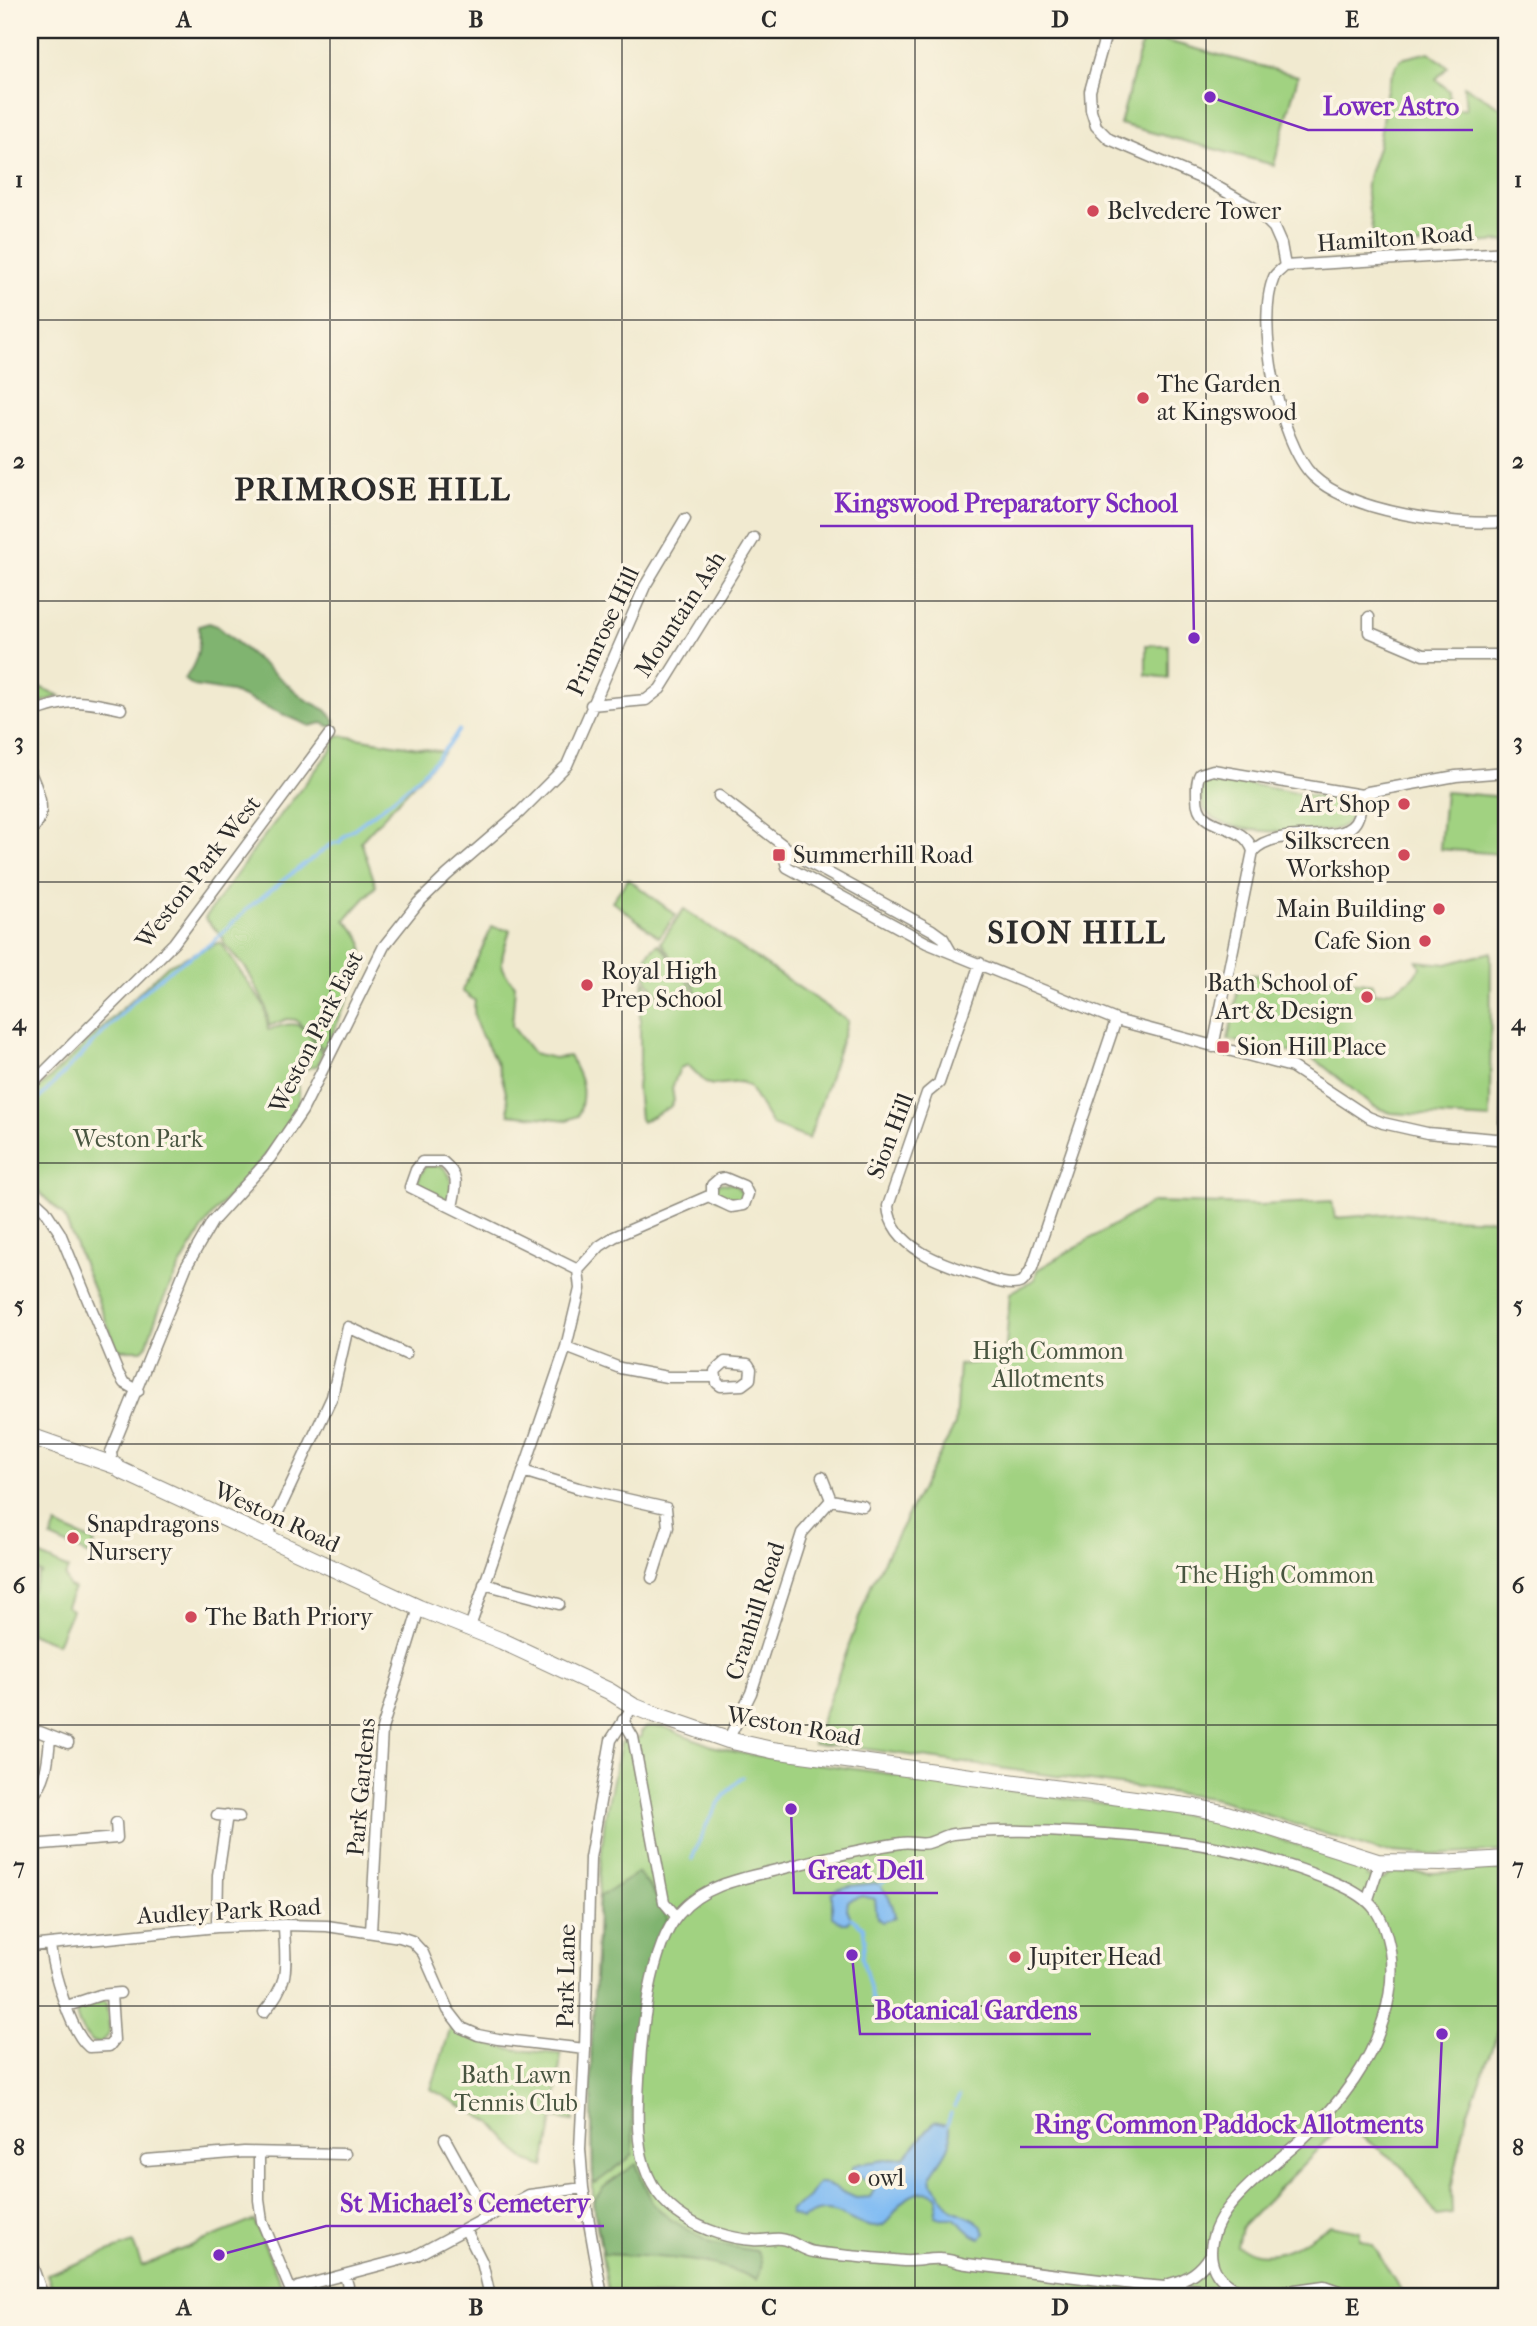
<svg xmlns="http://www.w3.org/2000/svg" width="1537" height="2326" font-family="'IM FELL French Canon',serif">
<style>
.green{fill:#a1d281;stroke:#667e56;stroke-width:2}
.forest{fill:#80b46f;stroke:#56704d;stroke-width:2}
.water{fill:#81bcf3;stroke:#56748f;stroke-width:2}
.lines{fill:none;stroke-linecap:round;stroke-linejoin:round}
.stream{stroke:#81bcf3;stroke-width:3.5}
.street-casing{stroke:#8e8a7e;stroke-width:13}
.secondary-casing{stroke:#8e8a7e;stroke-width:18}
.street{stroke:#fff;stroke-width:10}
.secondary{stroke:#fff;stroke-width:16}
.grid{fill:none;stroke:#2b2b2b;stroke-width:2;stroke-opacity:0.55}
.poi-dot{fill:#d1495b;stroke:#fcf5e5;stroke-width:2.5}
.labels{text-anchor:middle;stroke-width:7;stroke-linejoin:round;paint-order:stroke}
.poi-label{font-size:24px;fill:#2b2b2b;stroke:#fcf5e5;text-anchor:start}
.street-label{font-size:24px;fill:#2b2b2b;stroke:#fcf5e5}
.park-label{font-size:24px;fill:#485540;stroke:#fcf5e5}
.district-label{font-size:32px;font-weight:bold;letter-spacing:2px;fill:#2b2b2b;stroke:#fcf5e5}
.leader{fill:none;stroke:#7b2cbf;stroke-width:2.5}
.callout-dot{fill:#7b2cbf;stroke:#fcf5e5;stroke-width:2.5}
.callout-label{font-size:26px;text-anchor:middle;font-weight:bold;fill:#7b2cbf;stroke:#fcf5e5;stroke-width:7;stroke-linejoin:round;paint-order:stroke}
.neatline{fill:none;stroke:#2b2b2b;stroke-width:2.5}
.grid-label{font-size:23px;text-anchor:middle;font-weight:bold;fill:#2b2b2b}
</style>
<rect width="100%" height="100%" fill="#fcf5e5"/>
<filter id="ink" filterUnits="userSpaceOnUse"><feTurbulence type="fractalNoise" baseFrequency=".0143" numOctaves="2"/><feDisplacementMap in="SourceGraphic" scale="14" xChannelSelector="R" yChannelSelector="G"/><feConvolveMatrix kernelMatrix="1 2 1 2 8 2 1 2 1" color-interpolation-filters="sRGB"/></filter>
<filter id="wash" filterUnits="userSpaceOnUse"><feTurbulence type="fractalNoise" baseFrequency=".00686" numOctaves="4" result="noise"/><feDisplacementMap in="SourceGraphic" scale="28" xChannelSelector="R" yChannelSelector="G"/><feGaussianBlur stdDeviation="1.57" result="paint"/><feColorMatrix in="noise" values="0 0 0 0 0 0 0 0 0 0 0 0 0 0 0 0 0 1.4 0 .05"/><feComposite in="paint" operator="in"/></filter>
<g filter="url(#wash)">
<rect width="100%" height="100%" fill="#f1ead0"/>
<path class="green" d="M1144 35 1298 76 1274 165 1120 124Z
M1429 52 1448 67 1436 79 1449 91 1450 110 1466 109 1464 86 1507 111V241L1376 248C1373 230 1368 212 1367 194 1365 176 1374 163 1378 147 1385 117 1381 85 1401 59Z
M1146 645H1168V678L1146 675Z
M30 683 60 696 30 706Z
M337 735 444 752 361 841 376 886 345 920C351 926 359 933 362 942 368 962 334 1029 325 1051L296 1020 287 1019 269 1026 266 1006 246 968 224 944 223 938 205 918 265 835 332 749Z
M1226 780 1353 803C1352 810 1352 819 1347 823 1334 834 1314 831 1299 832 1270 832 1186 833 1203 784Z
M1445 792 1504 797 1499 854 1440 849Z
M628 879 676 915 659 937 612 901Z
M684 909 848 1021 809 1139 772 1125 749 1086 741 1082 713 1085 706 1083 688 1065 680 1068 672 1088 674 1101 670 1107 642 1122 640 1119 637 1087 640 1062V1005L644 980C652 998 673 1010 692 1001L696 994 694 984 676 964 661 942Z
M492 927 510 930C503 956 494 964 515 985L512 1026 533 1053 554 1058 569 1056C582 1078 587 1091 578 1116L567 1120 509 1114C508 1097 503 1079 497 1064 487 1041 470 1026 475 1001L462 991Z
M220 942 265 1007 268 1030C303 1017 300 1026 322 1052L318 1065 303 1070 296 1081C297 1086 299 1092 299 1097 299 1130 228 1192 208 1221 182 1260 160 1299 147 1345L142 1350H121L116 1346 64 1216 30 1183V1097L168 965Z
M659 944 668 955 671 964 692 986 691 996C655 1015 627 961 659 944Z
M1491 952 1490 1119 1391 1113 1373 1106 1321 1064 1305 1055 1228 1040 1241 973 1297 982 1302 975 1373 984V993C1393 993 1409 984 1421 967L1417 961 1447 964Z
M425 1166H442C454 1177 452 1185 449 1201L416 1184Z
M719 1183 734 1184 745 1195 737 1205 716 1198 715 1188Z
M1332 1201 1335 1218 1399 1213 1438 1218 1507 1220V1851L1433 1855 1378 1851 1217 1799 845 1746 813 1744 871 1585 955 1425 959 1365 1005 1359 1010 1293 1035 1279 1037 1270 1153 1202 1261 1205Z
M56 1525 95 1542 89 1555 51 1538Z
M37 1554 68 1569 65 1577 69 1587 74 1589 66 1606 72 1610 57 1644 30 1633V1590L32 1591 39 1573 42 1574 31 1568Z
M653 1726 664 1727 712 1746 740 1753 1216 1819 1360 1865 1365 1868 1367 1877 1383 1880 1391 1873 1401 1872 1433 1873 1507 1869V2008L1467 2114 1451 2189 1452 2214 1437 2216 1402 2166 1343 2123 1241 2228 1237 2246C1273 2266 1299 2244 1330 2225L1360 2231V2239L1373 2245 1404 2296H612L608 2290 593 2202 592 2055 600 1868 605 1817 621 1742 641 1737V1732L646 1727Z
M100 2000 106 2003 110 2033C94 2057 79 2029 76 2013L81 2007Z
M451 2027C483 2050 523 2050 561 2054L556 2103 575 2106 573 2121 553 2118 544 2167 526 2161 492 2123 431 2089Z
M254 2220 285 2294 276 2296H55L47 2274 133 2243 142 2266Z"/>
<path class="forest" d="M209 623 217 626 306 700 326 710 335 720 334 728 322 723 310 726 232 692 194 686 184 679C198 663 200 647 199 626Z
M638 1873 653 1891 668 1919C627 1989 632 2076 633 2155L596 2183 593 2182 591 2056 599 1897Z
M636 2164 652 2203 670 2219 710 2243 756 2251C763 2259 762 2270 757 2280 711 2256 654 2257 603 2254L593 2202 604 2187Z"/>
<path class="water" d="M876 1883C887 1890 894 1905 895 1918L882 1922 877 1918 875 1899 862 1896 848 1901 847 1909 851 1918 847 1923H842L832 1917V1894L837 1890 850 1886Z
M934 2122 947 2125C959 2143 939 2160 931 2175L932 2183C940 2191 946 2206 953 2210 966 2217 979 2217 985 2233L981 2239 973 2235 954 2218H941L935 2216 938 2197C932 2192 926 2191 918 2193 897 2199 893 2222 881 2226 861 2232 842 2209 823 2211 816 2211 808 2216 802 2219L790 2214 791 2210 807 2199 818 2183H823L856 2198 870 2197 874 2190V2183L852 2174V2167L858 2164 905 2157Z"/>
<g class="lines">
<path class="stream" d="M30 1108 139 996 168 971 212 943 248 908 304 864C317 859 327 842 340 842L344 836C386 805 430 774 459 730
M692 1859C704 1829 716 1798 743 1777
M880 1885 886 1880
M851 1918 863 1927 865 1940 862 1957 879 2023
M954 2107 959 2097
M947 2125 951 2113"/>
</g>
</g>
<g filter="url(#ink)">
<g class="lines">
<g class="street-casing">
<path id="street" d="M1107 30 1090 91 1091 110 1096 126 1109 139 1207 181 1254 208 1274 228 1281 244 1285 266
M1285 266C1281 270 1276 273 1274 277 1255 321 1279 443 1313 476 1352 513 1455 526 1507 522
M1285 266 1507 252
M1369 617V632L1423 655H1507
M591 705 646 700 660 689 754 538
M30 713C71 698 79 700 121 709
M30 772C38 791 50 815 30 831
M719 796 797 856
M1253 851C1242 818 1196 835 1197 796 1197 788 1196 781 1200 774L1213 770 1362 795
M951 952 943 938 932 930 797 856 785 859 787 867 927 943 1116 1020 1292 1067 1368 1117 1383 1123 1427 1133 1507 1140
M980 963 939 1083 927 1093 888 1206C891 1248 945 1265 979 1275 990 1279 1010 1288 1022 1282 1026 1279 1029 1272 1032 1268L1116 1020
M1213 1047 1253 851C1280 822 1347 850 1358 817 1361 810 1360 803 1362 795L1368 792 1456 776 1507 772
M30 1086 174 943 329 735
M1507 1140 1504 1122 1507 943
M725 1178 744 1186 748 1194 744 1205 731 1207 712 1198V1185L719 1179Z
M30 1196 45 1210 60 1233 118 1373 124 1383 138 1391
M452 1207C456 1186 461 1177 443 1162H422L416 1170 410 1187 578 1270 580 1289 566 1347 470 1627
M578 1270 600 1246 614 1237 711 1195
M566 1347 620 1368 667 1377H715
M725 1362 748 1364 751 1369 750 1379 742 1385 721 1386 717 1383 715 1371Z
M118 1468 112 1461 111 1452 186 1267 212 1222 270 1158 302 1111 384 946 418 903 447 875 520 812 567 765 645 586 685 519
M523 1471 578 1488 666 1508 668 1527 652 1578
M831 1500 863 1506
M266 1538 332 1397 348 1327 406 1354
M484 1584 559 1604
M623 1720 633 1737 664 1902 676 1916
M40 1732 68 1743
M728 1740 751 1693 802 1533 831 1500 822 1477
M30 1799C47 1781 48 1762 50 1738
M217 1815 239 1817
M30 1845 117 1838 116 1823
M1368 1899 1380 1862
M217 1927 218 1875 227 1815
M371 1932 382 1729 419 1608
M50 1944C52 1968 70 2032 89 2047L109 2046 114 2040 111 1994
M30 1946 217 1927 284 1925 327 1926 400 1937 412 1941 423 1953 448 2010 462 2028 478 2035 498 2039 585 2049
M67 2006 100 1995 120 1993
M264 2012C292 1979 285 1966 284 1925
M445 2139 488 2217
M259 2153V2200L262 2221 293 2296
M146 2160 244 2152 345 2154
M466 2230 482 2262 490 2296
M30 2260 43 2296
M345 2276 351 2296
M1169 2284C1188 2279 1201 2271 1211 2254
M298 2287 415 2256 529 2195 583 2188
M1242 2292C1228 2286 1215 2276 1212 2261 1202 2212 1270 2169 1300 2141 1320 2123 1339 2102 1354 2080 1378 2045 1397 1994 1390 1951 1383 1913 1373 1899 1338 1884 1257 1849 1176 1838 1090 1833 1045 1831 998 1829 953 1834 944 1835 937 1841 928 1843 918 1845 911 1841 901 1843 862 1849 823 1858 785 1868 749 1877 704 1883 679 1914 650 1947 641 2035 639 2079 636 2132 634 2186 685 2218 703 2230 731 2239 753 2240 763 2241 772 2238 781 2239 793 2240 801 2250 814 2252 843 2256 874 2258 904 2261 916 2262 928 2258 940 2259 949 2259 958 2263 967 2264L1142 2285 1259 2295 1324 2286 1353 2296
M602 2296 583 2188 580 2149 585 2049 590 1858 611 1740 633 1706
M1497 2296 1507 2265"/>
</g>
<g class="secondary-casing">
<path id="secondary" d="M30 1436 116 1466
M120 1470 419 1608 502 1641 609 1691 633 1706 653 1714 728 1740 772 1750 1194 1807 1227 1814 1378 1862 1441 1863 1507 1859"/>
</g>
<use href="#street" class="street"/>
<use href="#secondary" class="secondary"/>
</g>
</g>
<path class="grid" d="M330 30V2296M622 30V2296M915 30V2296M1206 30V2296M30 320H1507M30 601H1507M30 882H1507M30 1163H1507M30 1444H1507M30 1725H1507M30 2006H1507"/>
<g class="poi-dot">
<circle cx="1093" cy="211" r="7"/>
<circle cx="1143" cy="398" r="7"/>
<circle cx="1404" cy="804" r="7"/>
<rect x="772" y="848" width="14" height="14" rx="3.5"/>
<circle cx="1404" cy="855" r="7"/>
<circle cx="1439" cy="909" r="7"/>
<circle cx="1425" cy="941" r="7"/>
<circle cx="587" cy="985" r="7"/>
<circle cx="1367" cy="997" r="7"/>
<rect x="1216" y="1040" width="14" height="14" rx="3.5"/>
<circle cx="73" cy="1538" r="7"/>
<circle cx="191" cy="1617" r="7"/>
<circle cx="1015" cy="1957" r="7"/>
<circle cx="854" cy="2178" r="7"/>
</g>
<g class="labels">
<g class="poi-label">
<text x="1107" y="219">Belvedere Tower</text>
<text x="1157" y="392">The Garden<tspan x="1157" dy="28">at Kingswood</tspan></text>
<text x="1390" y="812" text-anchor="end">Art Shop</text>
<text x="1390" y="849" text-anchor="end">Silkscreen<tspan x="1390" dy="28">Workshop</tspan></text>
<text x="793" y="863">Summerhill Road</text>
<text x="1425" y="917" text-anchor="end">Main Building</text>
<text x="1411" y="949" text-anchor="end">Cafe Sion</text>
<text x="601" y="979">Royal High<tspan x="601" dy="28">Prep School</tspan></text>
<text x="1353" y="991" text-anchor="end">Bath School of<tspan x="1353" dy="28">Art &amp; Design</tspan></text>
<text x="1237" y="1055">Sion Hill Place</text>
<text x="87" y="1532">Snapdragons<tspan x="87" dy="28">Nursery</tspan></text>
<text x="205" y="1625">The Bath Priory</text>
<text x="1029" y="1965">Jupiter Head</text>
<text x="868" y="2186">owl</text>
</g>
<g class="street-label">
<text transform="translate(1395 238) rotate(-4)" y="8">Hamilton Road</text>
<text transform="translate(680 614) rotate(-57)" y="8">Mountain Ash</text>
<text transform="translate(603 631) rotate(-65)" y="8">Primrose Hill</text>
<text transform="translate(198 872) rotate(-52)" y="8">Weston Park West</text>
<text transform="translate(316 1032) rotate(-63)" y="8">Weston Park East</text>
<text transform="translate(890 1136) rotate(-69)" y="8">Sion Hill</text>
<text transform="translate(277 1517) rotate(25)" y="8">Weston Road</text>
<text transform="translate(755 1611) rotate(-72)" y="8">Cranhill Road</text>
<text transform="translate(794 1726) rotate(10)" y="8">Weston Road</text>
<text transform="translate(361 1787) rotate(-85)" y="8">Park Gardens</text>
<text transform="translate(229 1911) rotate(-3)" y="8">Audley Park Road</text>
<text transform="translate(566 1976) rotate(-89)" y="8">Park Lane</text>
</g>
<g class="park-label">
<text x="138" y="1147">Weston Park</text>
<text x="1048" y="1359">High Common<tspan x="1048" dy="28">Allotments</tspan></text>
<text x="1275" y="1583">The High Common</text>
<text x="516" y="2083">Bath Lawn<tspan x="516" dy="28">Tennis Club</tspan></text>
</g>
<g class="district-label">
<text x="373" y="500">PRIMROSE HILL</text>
<text x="1077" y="943">SION HILL</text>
</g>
</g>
<path class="leader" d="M1210 97L1308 130H1473M1194 638L1192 526H820M791 1809L794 1893H938M852 1955L860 2034H1091M1442 2034L1437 2147H1020M219 2255L326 2226H604"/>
<g class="callout-dot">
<circle cx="1210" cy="97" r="7"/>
<circle cx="1194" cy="638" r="7"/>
<circle cx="791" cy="1809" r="7"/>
<circle cx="852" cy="1955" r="7"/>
<circle cx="1442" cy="2034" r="7"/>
<circle cx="219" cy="2255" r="7"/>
</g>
<g class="callout-label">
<text x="1391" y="115">Lower Astro</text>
<text x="1006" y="512">Kingswood Preparatory School</text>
<text x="866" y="1879">Great Dell</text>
<text x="976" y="2019">Botanical Gardens</text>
<text x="1229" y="2133">Ring Common Paddock Allotments</text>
<text x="465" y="2212">St Michael's Cemetery</text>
</g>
<rect width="1537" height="2326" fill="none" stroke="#fcf5e5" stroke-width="77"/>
<rect x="38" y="38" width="1460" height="2250" class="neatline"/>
<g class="grid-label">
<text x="184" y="27">A</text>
<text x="476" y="27">B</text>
<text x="769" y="27">C</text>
<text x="1060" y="27">D</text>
<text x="1352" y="27">E</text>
<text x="19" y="187">1</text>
<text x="1518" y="187">1</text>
<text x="19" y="468">2</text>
<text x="1518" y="468">2</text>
<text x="19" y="749">3</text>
<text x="1518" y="749">3</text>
<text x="19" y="1030">4</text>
<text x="1518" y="1030">4</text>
<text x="19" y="1312">5</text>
<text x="1518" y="1312">5</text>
<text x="19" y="1593">6</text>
<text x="1518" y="1593">6</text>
<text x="19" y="1874">7</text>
<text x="1518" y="1874">7</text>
<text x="19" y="2155">8</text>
<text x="1518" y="2155">8</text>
<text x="184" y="2315">A</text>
<text x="476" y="2315">B</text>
<text x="769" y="2315">C</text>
<text x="1060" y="2315">D</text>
<text x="1352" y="2315">E</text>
</g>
</svg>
